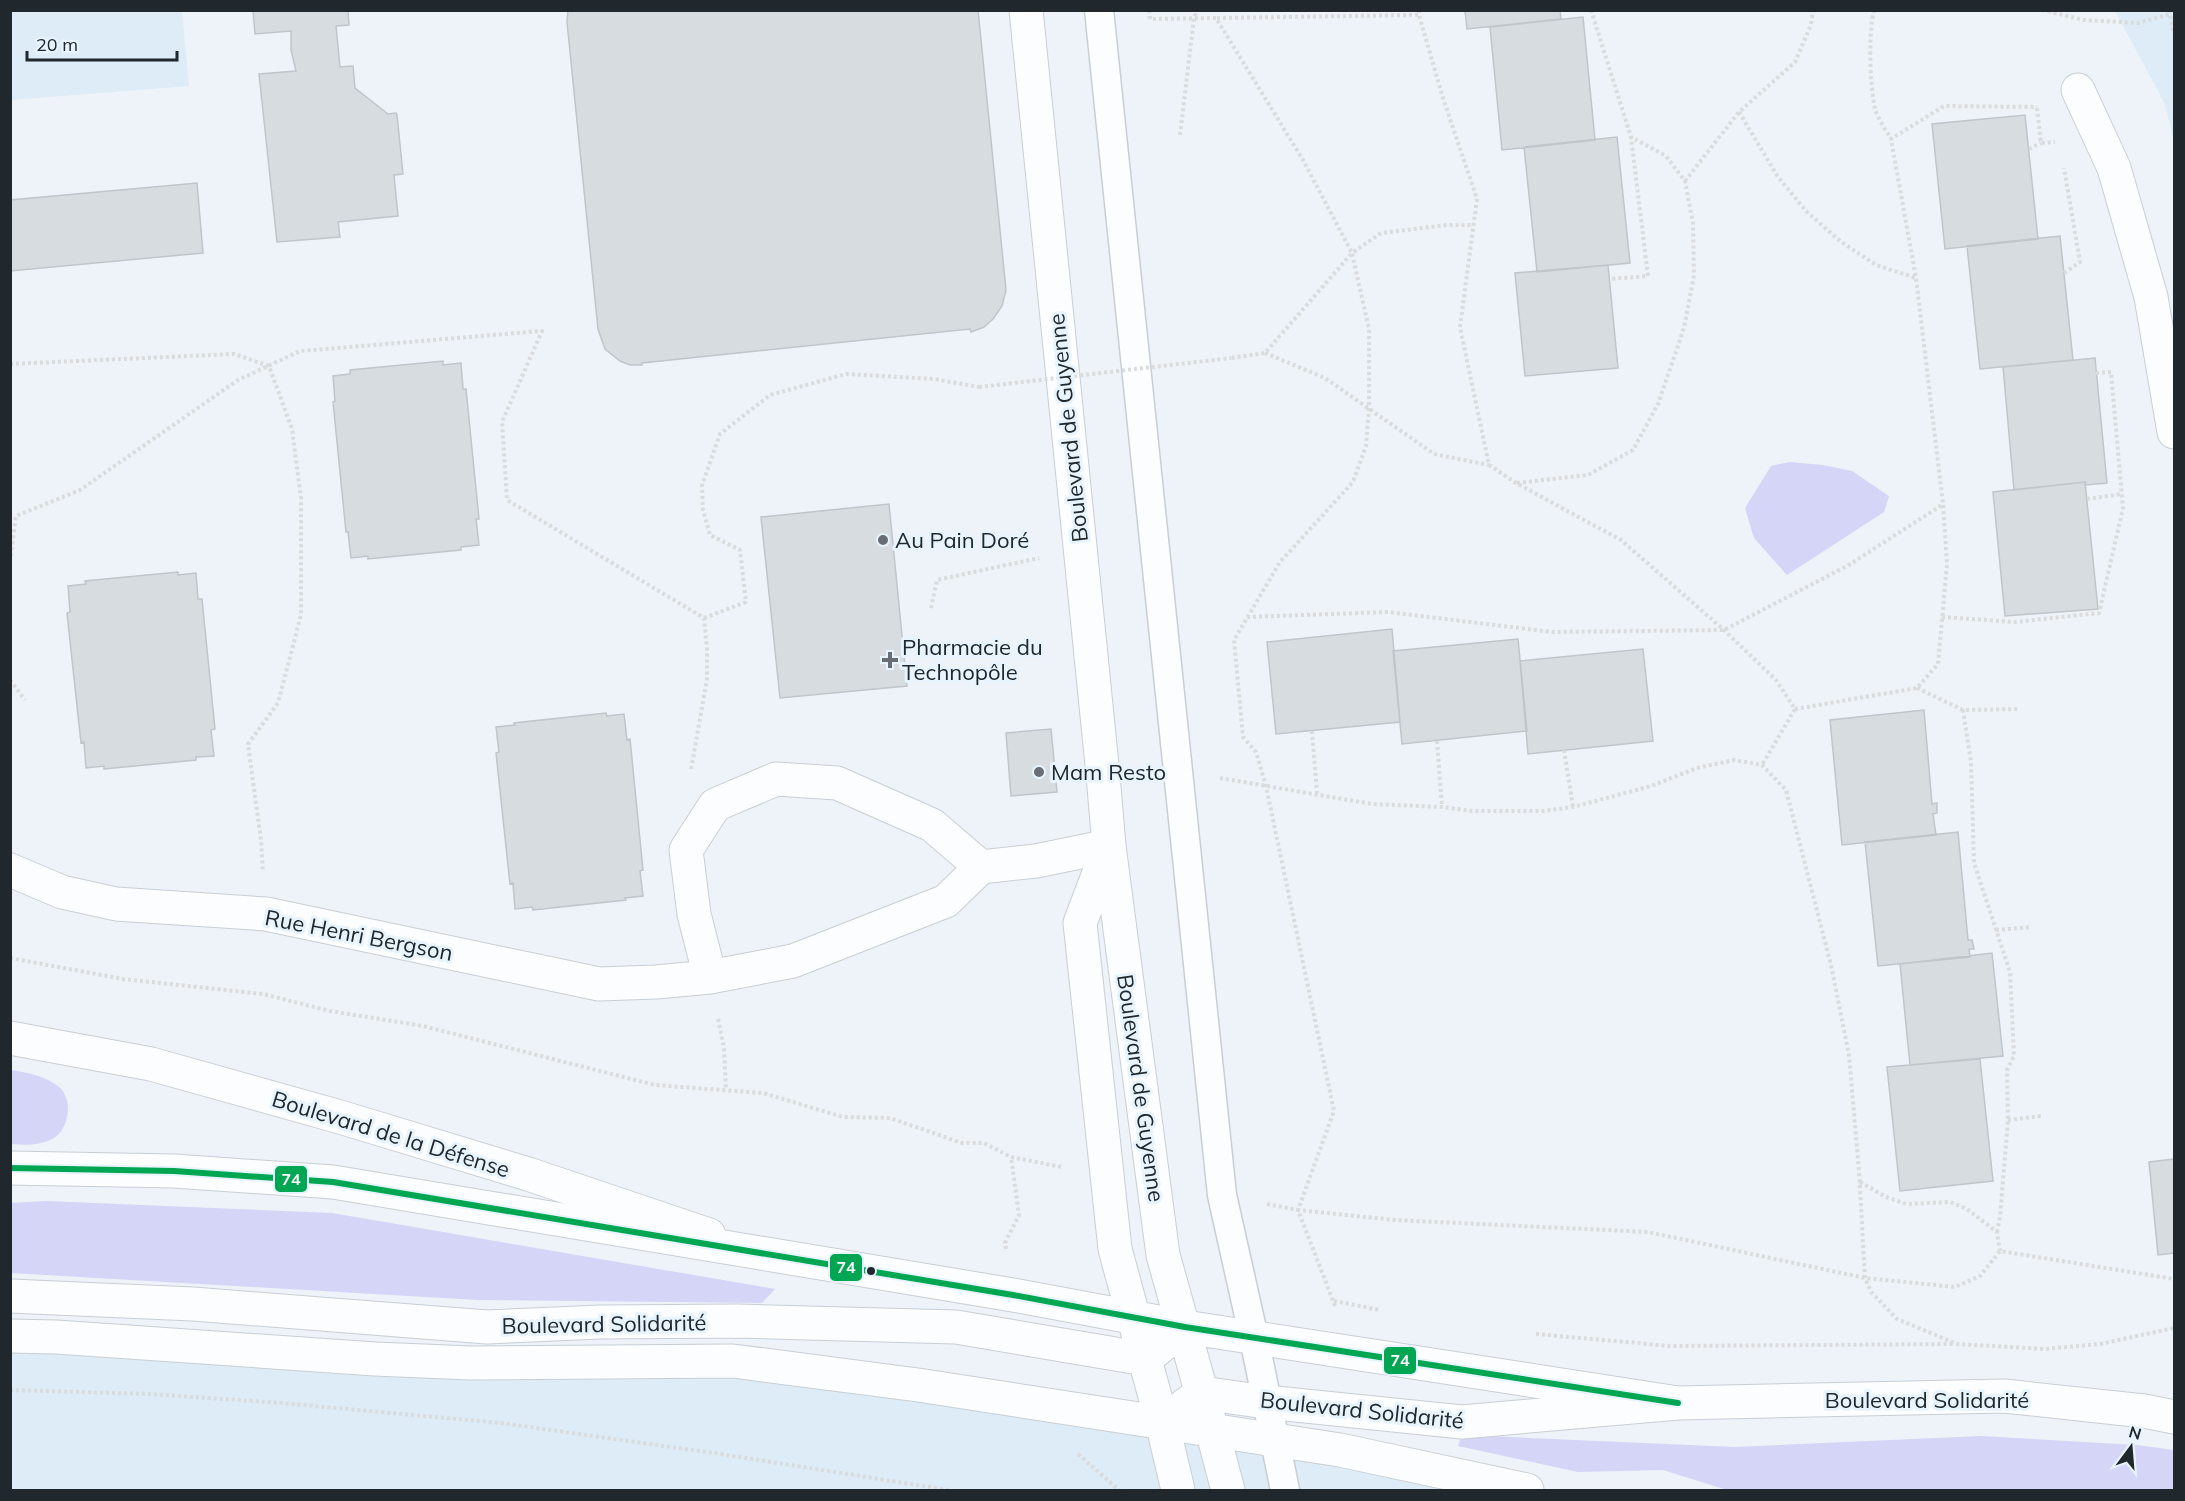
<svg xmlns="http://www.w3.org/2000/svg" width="2185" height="1501" font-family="Mulish,sans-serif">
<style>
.built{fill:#ddecf7}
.green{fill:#d4d5f7}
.building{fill:#d7dce1;stroke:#c0c5cb;stroke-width:1.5}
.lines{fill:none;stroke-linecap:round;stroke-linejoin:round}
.service-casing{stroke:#c8cfd4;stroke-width:31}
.minor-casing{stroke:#c8cfd4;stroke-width:35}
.tertiary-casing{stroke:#c8cfd4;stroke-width:35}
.secondary-casing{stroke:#c8cfd4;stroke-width:35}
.path{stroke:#d9dbdd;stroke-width:4;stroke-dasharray:3 3;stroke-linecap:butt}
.service{stroke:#fcfdfe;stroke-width:28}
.minor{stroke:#fcfdfe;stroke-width:33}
.tertiary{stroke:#fcfdfe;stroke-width:33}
.secondary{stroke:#fcfdfe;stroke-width:33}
.path-bridge{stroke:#d9dbdd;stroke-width:4;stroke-dasharray:3 3;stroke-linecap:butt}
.bus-1-casing{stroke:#e8f4fd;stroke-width:10}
.bus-1{stroke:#00a651;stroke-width:6}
.poi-dot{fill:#686e74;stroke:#e8f4fd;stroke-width:2}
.bus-dot{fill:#20272d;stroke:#e8f4fd;stroke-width:2}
.labels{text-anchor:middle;stroke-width:6;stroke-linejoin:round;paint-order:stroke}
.street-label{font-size:22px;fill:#20272d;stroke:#e8f4fd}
.poi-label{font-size:22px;fill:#20272d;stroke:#e8f4fd;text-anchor:start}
.line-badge{stroke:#e8f4fd;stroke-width:2}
.badge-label{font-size:16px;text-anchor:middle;font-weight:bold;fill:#fff}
</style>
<rect width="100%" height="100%" fill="#edf3f8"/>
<path class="built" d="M11 10 182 11 189 86 11 100Z
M2115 11H2174V140L2164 102Z
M10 1337 733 1361 1480 1490H11Z"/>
<path class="green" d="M1789 462 1823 465 1852 471 1889 496 1884 512 1787 575 1754 538 1745 508 1771 466Z
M11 1070C28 1073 44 1075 59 1087 74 1099 69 1131 52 1139 38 1146 25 1145 11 1144Z
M46 1201 332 1213 775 1289 762 1303 477 1300 11 1273V1203Z
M1462 1435 1734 1447 1981 1436 2137 1445 2174 1450V1490H1727L1663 1470 1578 1472 1458 1446Z"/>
<path class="building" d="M253 10H348L349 25 336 26 340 67 353 66 355 88 388 114 396 113 397 115 403 174 394 175 398 216 338 222 340 237 277 242 259 74 296 71 291 50V31L255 34Z
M568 10H978L1006 290 1002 306 993 319 984 327 971 332 970 329 642 363V365H630L620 361 605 349 598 329 567 22Z
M1465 10H1560L1561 19 1467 29Z
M1583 17 1595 140 1502 150 1490 27Z
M2025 115 2038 239 1945 249 1932 124Z
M1617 137 1630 263 1537 272 1524 147Z
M197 183 203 253 10 271V200Z
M2060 236 2073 360 1980 369 1967 246Z
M1608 265 1618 368 1525 376 1515 273Z
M2095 358 2107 483 2086 485 2085 482 2014 490 2003 367Z
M443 361V365L461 363 463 389H466L479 519H476L479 545 461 547V550L368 559V556L351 558 348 532H346L333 402 335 401 333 376 350 374V370Z
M2085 482 2098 609 2005 616 1993 492Z
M889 504 907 686 780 698 761 517Z
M178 572V575L196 573 198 599H202L215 729 211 730 214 756 196 757V760L156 764 104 769V766L86 768 84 742 81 743 67 613 70 612 68 586 86 584 85 581Z
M1392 629 1400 722 1276 734 1267 642Z
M1518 639 1527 731 1402 744 1393 651Z
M1643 649 1653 741 1528 754 1520 661Z
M1924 710 1932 804 1937 803V813L1933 814 1936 835 1842 845 1830 720Z
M606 713 607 716 624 714 627 740 630 739 643 870 640 871 643 896 625 898 626 900 533 910 532 907 515 909 513 883 510 884 496 753 499 752 496 727 515 725 514 723Z
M1051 729 1057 792 1011 796 1006 733Z
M1958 832 1968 940H1972L1974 949H1969L1970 957 1878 966 1865 842Z
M1992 953 2003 1056 1910 1065 1900 964Z
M1980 1059 1993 1181 1900 1191 1887 1067Z
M2174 1159V1253L2158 1255 2149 1162Z"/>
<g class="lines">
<g class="service-casing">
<path id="service" d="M1099 10 1222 1195 1254 1338 1285 1490"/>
</g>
<g class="minor-casing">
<path id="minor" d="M2078 90 2114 168 2151 297 2174 432
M10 870 62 892 116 904 266 914 599 984 656 982 710 977 793 961 946 901 981 867 1036 861 1109 846
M710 977 694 914 686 850 715 805 776 779 837 783 932 825 981 867"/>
</g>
<g class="tertiary-casing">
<path id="tertiary" d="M10 1038 151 1064 340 1117 528 1174 709 1235
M1162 1422 1178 1490
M1212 1430 1228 1490"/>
</g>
<g class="secondary-casing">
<path id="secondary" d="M1026 10 1103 775 1109 846 1163 1255 1212 1430
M1108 849 1080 923 1115 1249 1162 1422
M10 1168 174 1171 333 1182 1013 1295 1185 1327 1678 1403
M10 1296 193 1304 487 1327 600 1322 738 1321 956 1327 1145 1359 1185 1327
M10 1336 56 1337 375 1359 471 1363 733 1361 918 1385 1340 1450 1527 1490
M1185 1405 1202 1393 1266 1402 1462 1422 1678 1403 2004 1396 2144 1411 2174 1417"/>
</g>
<path class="path" d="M1149 10 1150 19 1216 18 1303 160 1352 253 1265 353 1231 358
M1419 10V15L1442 95 1477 199 1460 327 1489 465 1516 483 1621 540 1724 630 1776 680 1795 709 1762 765
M1591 10 1631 137 1648 276 1610 279
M1874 10C1868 35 1870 84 1875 109 1878 119 1886 130 1891 139
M2042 10 2084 20 2138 23 2170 14
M2169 10 2174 34
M1217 18 1419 15
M2037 108 2041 143 2055 142
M1739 112 1778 177 1807 212 1840 241 1876 265 1916 278
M1180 135 1194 18 1197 10
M2029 149 2041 143
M1685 181 1739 112 1795 62 1811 25 1813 10
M2064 273 2080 262 2064 168
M1265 353 1325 378 1434 454 1489 465
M10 364 234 354 269 366 292 429 301 498V615L278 703 248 744 261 840 263 872
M1517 483 1588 475 1633 450 1658 404 1684 328 1694 275 1693 224 1685 181 1666 156 1631 137
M2087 499 2122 494
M10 562 16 516 80 490 238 380 300 351 542 331 502 422 507 500 704 618 707 649V679L691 770
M931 608 937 580 1039 558
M1247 617 1388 612 1552 632 1724 630 1847 566 1942 505
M1942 617 2015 622 2099 613 2123 508 2111 372 2096 373
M704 618 746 602 740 550 710 535 703 510 702 485 720 434 770 395 846 374 934 379 979 387
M10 680 25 700
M1917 688 1963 710
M1795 709 1917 688 1938 664 1947 564 1943 504 1916 278 1891 139 1944 106 2037 107
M1312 731 1317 793
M1437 741 1442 807
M1564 750 1573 807
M1220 778 1372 804 1442 807 1472 811H1543L1573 807 1651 786 1697 768 1734 760 1762 765 1786 790 1831 965 1849 1055 1859 1171 1865 1278 1871 1292 1897 1319 1957 1344 2045 1349 2100 1344 2174 1328
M1996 930 2031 927
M10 958 123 979 263 994 330 1011 423 1026 655 1085 763 1093 843 1117 890 1118 962 1143H984L1011 1157
M718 1019 724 1048 726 1090
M2008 1120 2041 1116
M1860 1182 1886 1197 1906 1204 1950 1202 1967 1209 1997 1232 2000 1251
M1267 1204 1298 1210 1334 1111 1266 786 1256 752 1243 737 1234 640 1280 562 1353 482 1366 446 1369 409V329L1352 253 1381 233 1447 225H1473
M1997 1232 2000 1217 2008 1120 2007 1070 2014 1056 2010 972 1974 863 1971 762 1963 710 2020 709
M1006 1249 1005 1243 1019 1215 1011 1157 1062 1167
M1334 1301 1380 1310
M1335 1306 1298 1210 1395 1220 1648 1232 1865 1278 1955 1287 1980 1276 2000 1251 2174 1279
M1536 1334 1670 1346 1954 1344
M10 1390 150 1394 281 1403 501 1423 714 1453 949 1490
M1078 1454 1119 1490"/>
<use href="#service" class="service"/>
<use href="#minor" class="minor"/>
<use href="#tertiary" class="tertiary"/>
<use href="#secondary" class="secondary"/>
<path class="path-bridge" d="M979 387 1231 358"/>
<g class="bus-1-casing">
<path id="bus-1" d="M10 1168 174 1171 333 1182 1013 1295 1185 1327 1678 1403"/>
</g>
<use href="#bus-1" class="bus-1"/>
</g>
<g class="poi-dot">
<circle cx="883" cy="540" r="6"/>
<path d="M887 651h6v6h6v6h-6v6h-6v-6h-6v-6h6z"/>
<circle cx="1039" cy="772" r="6"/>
</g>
<circle class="bus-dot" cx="871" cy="1271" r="5"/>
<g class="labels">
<g class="street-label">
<text transform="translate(1068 428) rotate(-96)" y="8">Boulevard de Guyenne</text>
<text transform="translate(359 935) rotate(11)" y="8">Rue Henri Bergson</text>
<text transform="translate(1141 1088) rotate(82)" y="8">Boulevard de Guyenne</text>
<text transform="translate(391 1134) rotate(17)" y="8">Boulevard de la Défense</text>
<text transform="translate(604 1324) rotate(-1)" y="8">Boulevard Solidarité</text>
<text x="1927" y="1408">Boulevard Solidarité</text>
<text transform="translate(1362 1410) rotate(6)" y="8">Boulevard Solidarité</text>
</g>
<g class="poi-label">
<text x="895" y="548">Au Pain Doré</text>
<text x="902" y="655">Pharmacie du<tspan x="902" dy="25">Technopôle</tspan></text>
<text x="1051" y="780">Mam Resto</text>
</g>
</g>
<g class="line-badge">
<rect x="274" y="1165" width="34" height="28" rx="6" fill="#00a651"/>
<rect x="829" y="1253" width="34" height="29" rx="6" fill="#00a651"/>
<rect x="1383" y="1346" width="34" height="29" rx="6" fill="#00a651"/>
</g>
<g class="badge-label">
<text x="291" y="1185">74</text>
<text x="846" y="1273">74</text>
<text x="1400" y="1366">74</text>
</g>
<rect width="2185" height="1501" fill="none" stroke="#20272d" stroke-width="24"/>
<g transform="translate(2131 1447) rotate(16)" stroke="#e8f4fd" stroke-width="4.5" paint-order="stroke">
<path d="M0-4.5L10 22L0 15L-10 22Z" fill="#20272d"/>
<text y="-9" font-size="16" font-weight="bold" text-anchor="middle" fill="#20272d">N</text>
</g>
<path d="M27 51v9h150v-9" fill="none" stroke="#20272d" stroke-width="3"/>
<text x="36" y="51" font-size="18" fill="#20272d" stroke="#e8f4fd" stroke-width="4.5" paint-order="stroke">20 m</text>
</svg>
